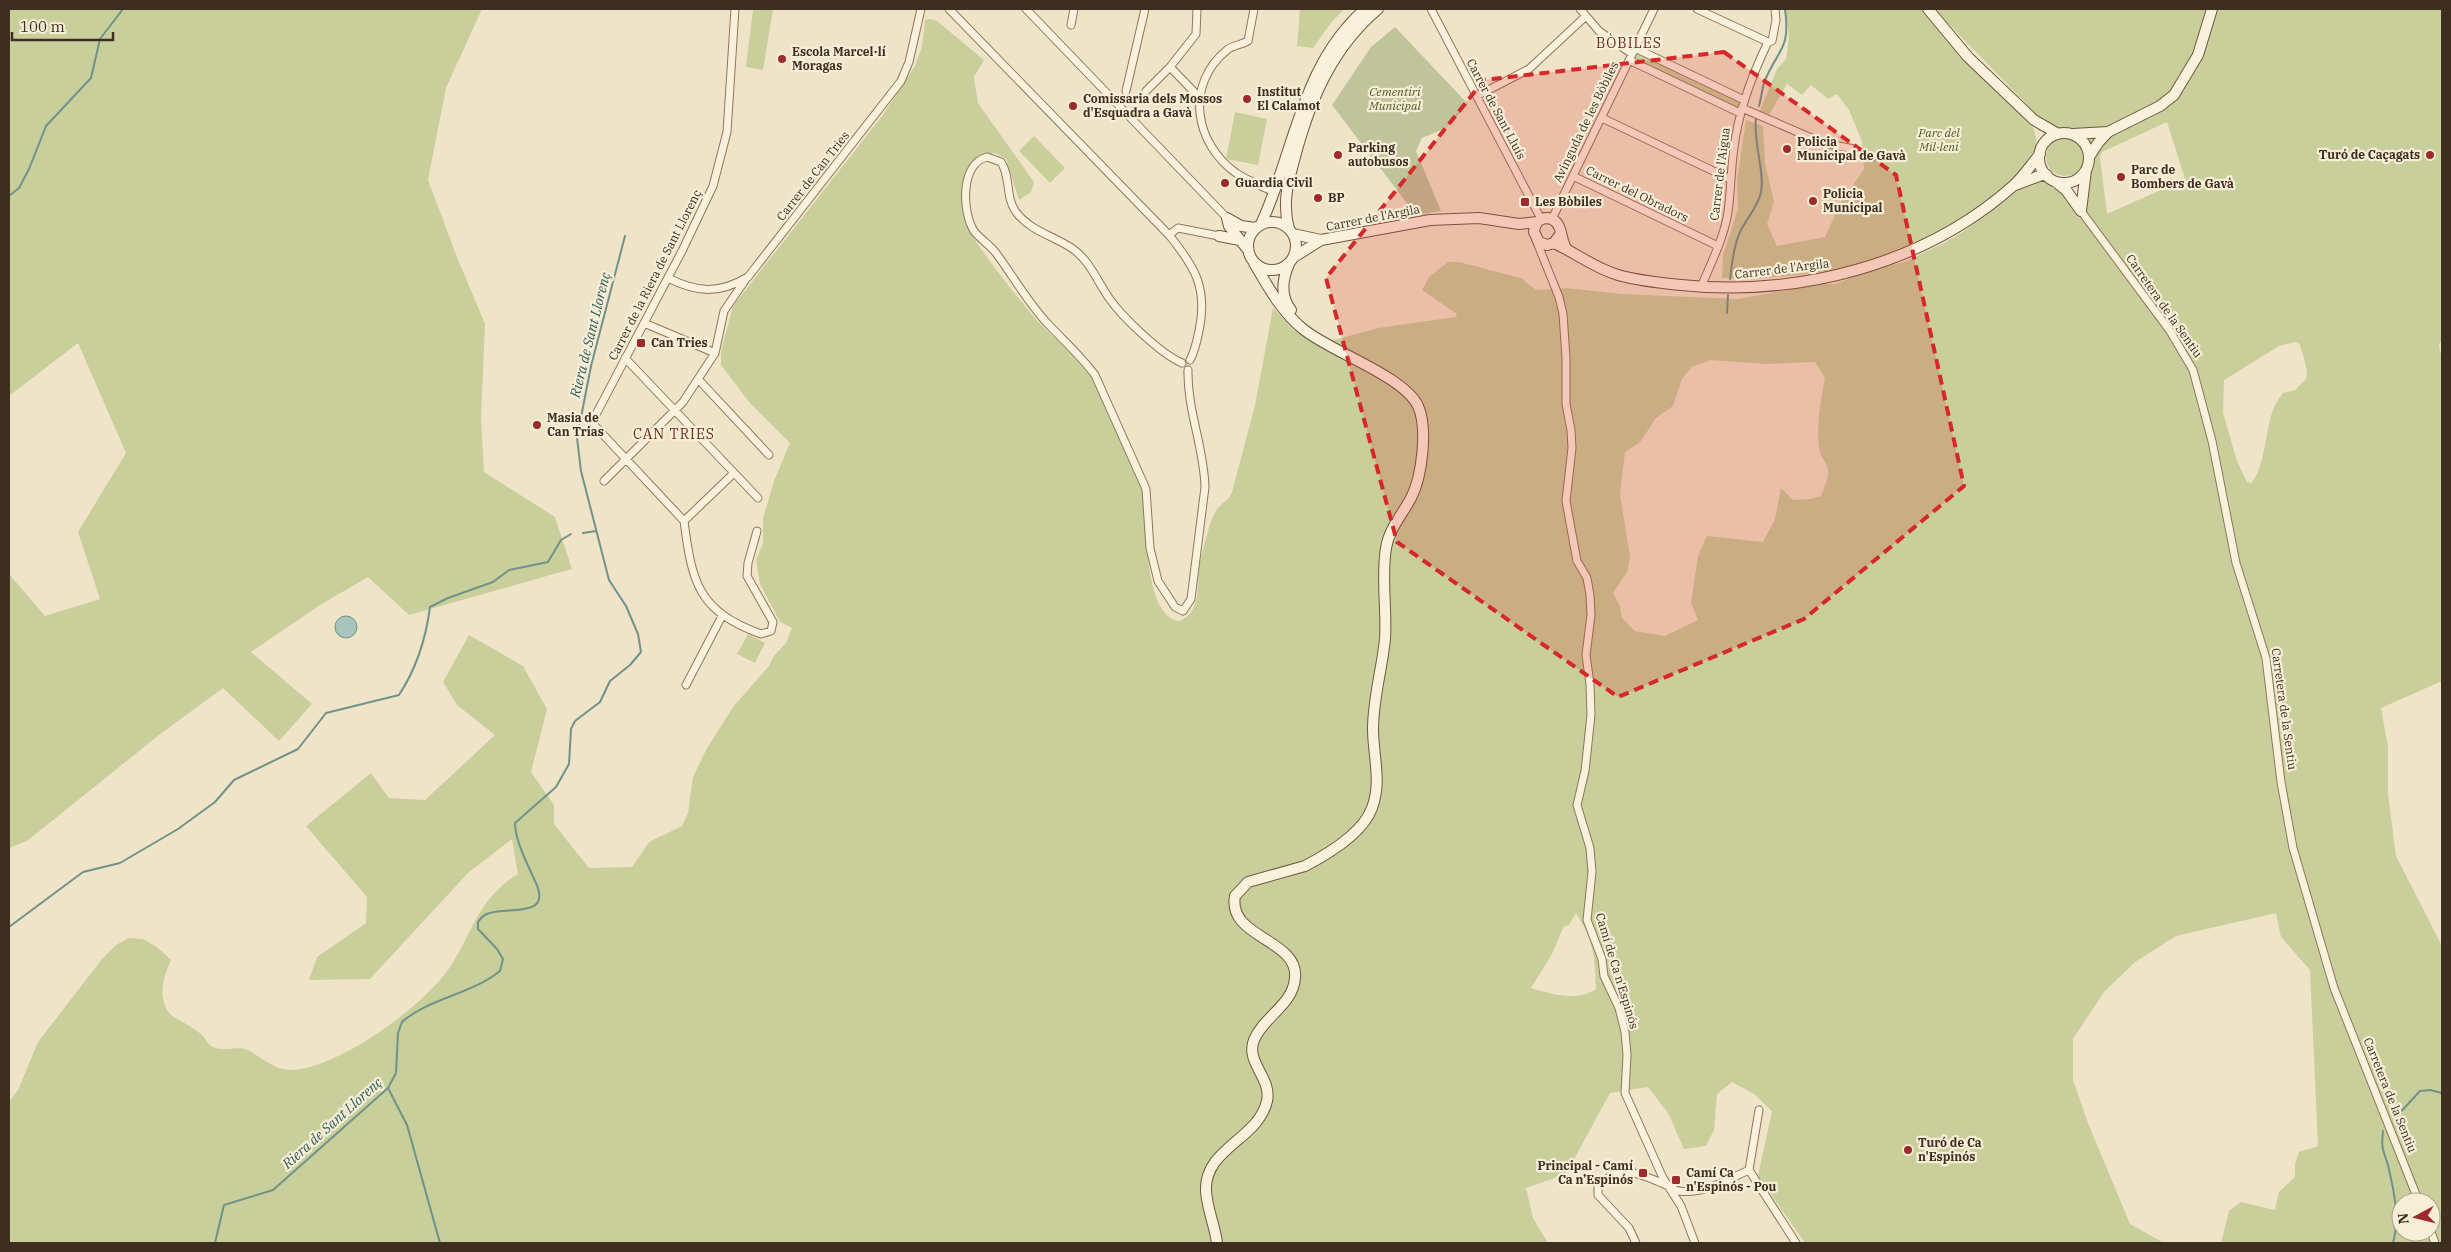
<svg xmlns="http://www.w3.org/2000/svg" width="2451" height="1252" font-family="'IBM Plex Serif',serif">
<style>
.green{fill:#c9cf9b;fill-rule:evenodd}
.cemetery{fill:#bfc49a}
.water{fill:#a9c4bc;stroke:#6f938a}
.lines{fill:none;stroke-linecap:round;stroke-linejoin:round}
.stream{stroke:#6f938a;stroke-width:2}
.street-casing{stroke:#8d765c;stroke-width:9}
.secondary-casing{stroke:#6f573f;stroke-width:12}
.street{stroke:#faf1dc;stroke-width:7}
.secondary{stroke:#faf1dc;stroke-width:10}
.marked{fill:#d62828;fill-opacity:0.2;stroke:#d62828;stroke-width:4;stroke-dasharray:10 6;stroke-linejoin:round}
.poi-dot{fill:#9e2a2b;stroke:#f7eed8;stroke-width:2}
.labels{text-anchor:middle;stroke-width:4.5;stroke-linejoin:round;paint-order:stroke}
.poi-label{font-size:12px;font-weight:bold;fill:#3d2e20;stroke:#f7eed8;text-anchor:start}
.park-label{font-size:12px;font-style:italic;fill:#4d5a26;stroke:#f7eed8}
.street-label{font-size:12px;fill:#3d2e20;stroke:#f7eed8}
.neighbourhood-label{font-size:14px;letter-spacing:1px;fill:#6b2e1e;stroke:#f7eed8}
.water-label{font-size:14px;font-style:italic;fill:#2f5d5a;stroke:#f7eed8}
</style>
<rect width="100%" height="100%" fill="#f0e4c8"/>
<path class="green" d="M9 9H482L446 88 428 180 457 257 485 324 481 418 484 472 555 517 572 569 409 615 368 577 320 605 251 652 312 704 279 741 223 688 159 735 27 841 9 848V574L45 616 100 599 78 532 126 453 78 343 9 396Z
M753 9H773L763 70 746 67Z
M1300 9H1344L1330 24 1313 48 1297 46Z
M1786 9H1922L2033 128C2037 137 2038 147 2033 157 2011 201 1894 257 1847 267 1807 275 1763 280 1722 278L1723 255 1738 209 1737 180 1746 120 1763 126 1765 163 1774 202 1767 224 1777 246 1825 237 1840 204 1864 169 1862 141 1849 110 1837 94 1828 99 1811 85 1802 95 1787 84 1769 115 1760 111 1777 69 1786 59 1789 38Z
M1934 9H2442V339L2439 345 2442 360V681L2381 708 2388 747V794L2396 856 2442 946V1243H2221L2229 1211 2241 1202 2275 1210 2279 1192 2295 1177V1164L2299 1152 2318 1146 2310 970 2281 937 2276 913 2176 936 2135 962 2104 992 2073 1039V1080L2088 1123 2130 1224 2164 1243H1805L1758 1176 1772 1111 1754 1094 1732 1082 1717 1094 1714 1130 1706 1146 1684 1149 1668 1113 1648 1087 1610 1093 1566 1174 1526 1188 1533 1218 1548 1243H9V1102L18 1090 38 1042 102 959 116 945 129 938 143 939 157 947 171 960C164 976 158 994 167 1010 170 1016 180 1020 186 1024 191 1027 196 1030 201 1034 205 1037 207 1043 211 1046 222 1053 237 1045 248 1050 263 1058 273 1070 292 1070 339 1068 424 1006 450 967 473 932 479 897 518 874L512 839 468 873 370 979 309 980 317 957 366 923 367 897 306 826 371 773 389 798 425 800 495 735 457 705 443 682 469 635 523 666 547 709 531 772 554 805V824L589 868 632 867 649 842 682 826 688 813 693 777 706 750 733 707 769 666 773 657 786 643 792 628 780 622 760 584 756 560 763 543V519L774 481 790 443 749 402 721 365V351L733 306 882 116 915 66 922 47 925 20 930 19 937 21 984 60 974 77 978 103 1034 182 1031 192 1019 200 1006 159 995 153 980 155C961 168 958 200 965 221 971 240 1018 298 1033 316 1051 337 1078 356 1093 379 1109 403 1119 435 1130 462 1134 471 1141 483 1143 493 1148 520 1142 615 1179 621 1203 613 1196 581 1200 562 1204 548 1209 521 1217 509 1222 502 1229 501 1232 492L1255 405 1273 308 1294 330 1334 340 1378 328 1456 317 1457 314 1422 290 1429 277 1448 262H1459L1521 278 1536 290 1566 288 1621 294 1738 299 1799 288 1808 284H1835L1871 270 1904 262 1944 243 1963 232 2022 187 2044 178 2066 198 2081 216 2089 182 2086 133 2060 130 2045 123ZM2167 122 2185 179 2107 214 2100 157 2102 152ZM2295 342 2300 344C2302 355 2309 368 2306 379L2295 390 2283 393C2279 398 2275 404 2273 410 2266 428 2264 471 2251 483L2247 482 2237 461 2223 413 2224 380 2279 346ZM1710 360 1766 364 1815 362 1825 378C1821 398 1815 432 1820 452 1821 457 1825 461 1827 466 1831 475 1824 487 1821 496L1811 499 1793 500 1781 488 1775 519 1763 542 1707 536 1698 556 1691 603 1698 620 1665 636 1635 631 1622 618 1620 606 1613 593 1627 572 1630 557 1620 494 1625 452 1640 442 1656 418 1673 406 1682 379 1692 367ZM1576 913C1594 942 1595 956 1596 989 1577 1002 1551 994 1531 988L1552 954 1564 926 1569 925ZM2401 1202H2431V1232H2401Z
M1637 51 1740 101 1738 110 1632 59Z
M1235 112 1267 119 1258 165 1226 159Z
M1034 136 1065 168 1050 183 1019 151Z
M2046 157a19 19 0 1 1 38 0a19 19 0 1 1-38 0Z
M748 634 765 643 755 663 737 654Z"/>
<path class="cemetery" d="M1395 27 1468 104 1446 128 1422 138 1416 151 1441 211 1416 215 1332 105 1371 47Z"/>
<path class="water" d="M335 627a11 11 0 1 1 22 0a11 11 0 1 1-22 0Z"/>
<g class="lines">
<path class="stream" d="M1759 106C1761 99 1762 90 1764 83 1777 49 1791 51 1785 9
M9 196 19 188 29 169 46 126 91 78 100 39 123 9
M1730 279C1732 263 1734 244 1741 230 1747 218 1759 205 1761 192 1765 170 1753 144 1756 118
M1727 313 1728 295
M583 533 596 531
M9 927 83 872 120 863 178 829 215 802 234 780 298 749 326 713 399 695C416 669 426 638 430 607L448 598 493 582 509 570 548 562 561 540 571 534
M388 1088 407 1125 440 1243
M2395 1118 2420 1091 2430 1090 2442 1093
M2383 1131C2381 1150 2383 1149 2388 1165 2394 1191 2400 1217 2393 1243
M215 1243 224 1205 273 1190 388 1088 396 1073 398 1033 402 1022C427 999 472 994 500 971L503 959 497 949 478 929V922C481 918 484 914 490 913 511 907 553 918 535 881 528 865 515 841 515 823L556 787 569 764 571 729 575 721 600 702 610 681 630 665 641 652 638 634 626 606 609 580 581 471 577 438 591 366 625 236"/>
<g class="street-casing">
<path id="street" d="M949 9 1169 235C1195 267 1208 288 1199 331 1197 341 1195 351 1190 360
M1026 9 1227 218
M1254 9 1248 41C1241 45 1233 45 1227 50 1185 84 1194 143 1236 173 1248 181 1262 186 1274 192
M1431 9 1541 219
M1580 9 1599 31 1632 54
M1697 9 1768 42
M1071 25 1074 9
M1635 48 1744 100
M1629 60 1740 113
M1170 67 1200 98
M1126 91 1145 9
M1146 91 1170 67 1196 34 1197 9
M1477 96 1529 69 1586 16
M1742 108 1823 143 1854 149
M1602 118 1730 179
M1573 176 1718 246
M2081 211 2170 331 2193 370 2212 441 2236 563 2266 658 2281 782 2293 848 2334 988 2419 1202
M1552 219 1654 9
M1169 235 1178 228 1219 236
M1536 240 1559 297 1563 314 1566 358V404L1571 430 1572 448 1566 501 1577 561 1587 578 1590 595 1591 615 1586 655 1590 684 1591 715 1585 771 1577 805 1590 848 1592 872 1587 920 1602 959 1604 976 1619 1008 1625 1032 1627 1055 1625 1093 1663 1178 1681 1206 1695 1243
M668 278C698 293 719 294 748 277L901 81 909 62 921 9
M1701 287C1711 263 1724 238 1728 212 1731 190 1731 168 1734 147 1739 109 1752 75 1768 42L1772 41 1776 20 1775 9
M644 323 715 353
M625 358 758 498
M1182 363C1161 354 1122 317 1109 298 1097 281 1090 261 1073 249 1054 236 1030 231 1016 212 1005 197 1011 177 1001 162L987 157C960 164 962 212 974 231 980 239 990 245 996 253 1013 276 1028 303 1048 324 1064 341 1081 356 1095 375L1146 489 1150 548 1158 581 1175 607 1183 611 1191 599 1205 487C1204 447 1187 410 1188 370
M698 379 769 455
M604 481 683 402 715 353 724 311 746 279
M684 521 595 426 593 420 682 251 713 186 727 132 735 9
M684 521C692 583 698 611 761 634L771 631 773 622 747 576 748 563 757 531
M684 521 734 473
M686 685 722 616
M1759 1110 1749 1170 1796 1243
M2431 1232 2435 1243
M1636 1243 1629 1228 1598 1195V1187C1619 1163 1638 1173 1664 1184 1669 1186 1674 1190 1679 1191 1702 1195 1729 1179 1749 1170"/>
</g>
<g class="secondary-casing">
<path id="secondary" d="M1928 9 1968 57 2034 120 2058 134
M2039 158a25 25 0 1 1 50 0a25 25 0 1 1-50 0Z
M2073 134 2108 132 2160 106 2174 95 2198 55 2212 9
M2089 157 2098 143 2108 132
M2056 182 2066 190 2081 211
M2015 185 2042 175H2047
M2081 211 2086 170
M1227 218 1229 226 1248 250
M1227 218 1241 226 1256 228
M1248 246a24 24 0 1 1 48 0a24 24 0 1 1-48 0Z
M1261 224C1295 151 1301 65 1365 9
M1289 229C1282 203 1288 182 1295 157 1310 100 1332 48 1378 9
M1561 233 1554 243 1547 245 1539 242 1534 232C1535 221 1542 216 1552 219 1563 225 1560 238 1566 248
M1293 234 1321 240
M1219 236 1240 240
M1554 243C1576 253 1594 268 1618 275 1639 281 1660 283 1681 285 1798 297 1924 265 2013 186 2023 177 2031 165 2040 154
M1294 257 1321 240 1430 220 1479 218 1519 224 1537 222
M1289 264C1282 280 1280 296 1291 310
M1217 1243C1215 1226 1207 1209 1206 1191 1204 1148 1258 1140 1267 1101 1272 1078 1245 1062 1254 1040 1264 1016 1293 1005 1295 978 1299 939 1227 938 1235 896L1248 882 1305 866C1328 854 1363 833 1372 808 1382 782 1373 755 1373 729 1373 699 1382 669 1385 639 1387 609 1381 578 1386 548 1389 529 1402 515 1411 498 1422 477 1428 428 1418 406 1404 376 1331 352 1303 329 1281 311 1268 287 1254 263"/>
</g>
<use href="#street" class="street"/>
<use href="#secondary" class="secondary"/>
</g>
<path class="marked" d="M1724 52 1896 175 1964 486 1804 619 1618 697 1397 542 1326 278 1484 80Z"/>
<g class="poi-dot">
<circle cx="782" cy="59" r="5"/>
<circle cx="1247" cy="99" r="5"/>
<circle cx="1073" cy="106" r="5"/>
<circle cx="1787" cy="149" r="5"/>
<circle cx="1338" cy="155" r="5"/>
<circle cx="2430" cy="155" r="5"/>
<circle cx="2121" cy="177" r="5"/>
<circle cx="1225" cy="183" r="5"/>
<circle cx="1318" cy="198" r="5"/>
<circle cx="1813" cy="201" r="5"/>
<rect x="1520" y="197" width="10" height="10" rx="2.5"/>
<rect x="636" y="338" width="10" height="10" rx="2.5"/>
<circle cx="537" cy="425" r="5"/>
<circle cx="1908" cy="1150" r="5"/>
<rect x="1638" y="1168" width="10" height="10" rx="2.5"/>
<rect x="1671" y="1175" width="10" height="10" rx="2.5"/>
</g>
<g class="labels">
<g class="poi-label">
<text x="792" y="56">Escola Marcel·lí<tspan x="792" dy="14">Moragas</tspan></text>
<text x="1257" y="96">Institut<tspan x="1257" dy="14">El Calamot</tspan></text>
<text x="1083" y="103">Comissaria dels Mossos<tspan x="1083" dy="14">d'Esquadra a Gavà</tspan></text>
<text x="1797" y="146">Policia<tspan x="1797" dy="14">Municipal de Gavà</tspan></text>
<text x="1348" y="152">Parking<tspan x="1348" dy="14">autobusos</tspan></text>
<text x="2420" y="159" text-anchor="end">Turó de Caçagats</text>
<text x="2131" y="174">Parc de<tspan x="2131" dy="14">Bombers de Gavà</tspan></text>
<text x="1235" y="187">Guardia Civil</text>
<text x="1823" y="198">Policia<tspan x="1823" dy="14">Municipal</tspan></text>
<text x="1328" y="202">BP</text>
<text x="1535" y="206">Les Bòbiles</text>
<text x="651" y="347">Can Tries</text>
<text x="547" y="422">Masia de<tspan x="547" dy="14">Can Trias</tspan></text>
<text x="1918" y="1147">Turó de Ca<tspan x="1918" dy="14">n'Espinós</tspan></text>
<text x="1633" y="1170" text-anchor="end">Principal - Camí<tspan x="1633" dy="14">Ca n’Espinós</tspan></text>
<text x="1686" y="1177">Camí Ca<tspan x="1686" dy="14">n'Espinós - Pou</tspan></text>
</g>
<g class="park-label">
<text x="1395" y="96">Cementiri<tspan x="1395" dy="14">Municipal</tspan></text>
<text x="1939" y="137">Parc del<tspan x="1939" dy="14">Mil·leni</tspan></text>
</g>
<g class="street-label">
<text transform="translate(1496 109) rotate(62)" y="4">Carrer de Sant Lluís</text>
<text transform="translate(1586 122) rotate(-64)" y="4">Avinguda de les Bòbiles</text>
<text transform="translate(1720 174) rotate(-83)" y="4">Carrer de l'Aigua</text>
<text transform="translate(813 176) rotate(-52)" y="4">Carrer de Can Tries</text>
<text transform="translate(1637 194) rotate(26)" y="4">Carrer del Obradors</text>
<text transform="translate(1373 218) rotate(-11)" y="4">Carrer de l'Argila</text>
<text transform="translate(1782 269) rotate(-7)" y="4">Carrer de l'Argila</text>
<text transform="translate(655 275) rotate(-63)" y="4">Carrer de la Riera de Sant Llorenç</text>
<text transform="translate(2164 306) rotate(55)" y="4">Carretera de la Sentiu</text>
<text transform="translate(2284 709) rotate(82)" y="4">Carretera de la Sentiu</text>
<text transform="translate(1617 971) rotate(73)" y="4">Camí de Ca n'Espinós</text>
<text transform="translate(2390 1095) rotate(68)" y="4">Carretera de la Sentiu</text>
</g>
<g class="neighbourhood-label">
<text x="1629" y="48">BÒBILES</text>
<text x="674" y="439">CAN TRIES</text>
</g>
<g class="water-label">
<text transform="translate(590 335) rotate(-76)" y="5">Riera de Sant Llorenç</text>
<text transform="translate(332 1123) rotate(-42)" y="5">Riera de Sant Llorenç</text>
</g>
</g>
<rect width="2451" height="1252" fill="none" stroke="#3d2e20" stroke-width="20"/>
<g transform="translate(2416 1217) rotate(263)"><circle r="24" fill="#f7eed8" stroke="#ada18e"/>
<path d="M0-4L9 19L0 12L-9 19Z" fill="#9e2a2b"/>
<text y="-8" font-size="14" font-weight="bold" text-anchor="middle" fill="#3d2e20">N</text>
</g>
<path d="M12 32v8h101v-8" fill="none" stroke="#3d2e20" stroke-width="2.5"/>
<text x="20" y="32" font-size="15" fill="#3d2e20" stroke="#f7eed8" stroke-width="4" paint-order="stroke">100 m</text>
</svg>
